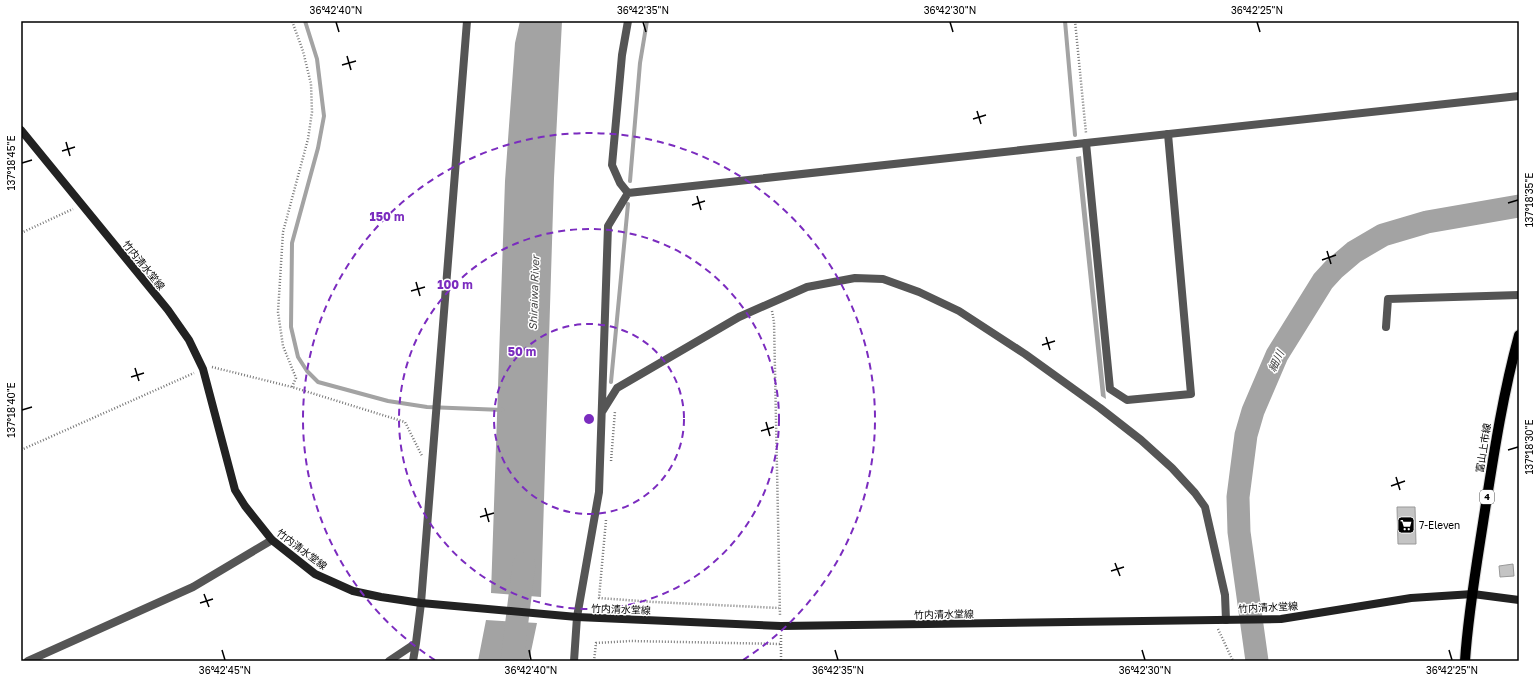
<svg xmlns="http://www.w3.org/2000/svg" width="1540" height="682" font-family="'Golos Text','Noto Sans JP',sans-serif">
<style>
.water{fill:#a3a3a3}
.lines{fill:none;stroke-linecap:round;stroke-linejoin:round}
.stream{stroke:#a3a3a3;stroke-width:4}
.river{stroke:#a3a3a3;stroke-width:23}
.building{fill:#c4c4c4;stroke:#999}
.primary-casing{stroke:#dbdbdb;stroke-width:12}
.path{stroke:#777;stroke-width:2.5;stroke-dasharray:1 2;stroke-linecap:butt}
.minor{stroke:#555;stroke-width:8}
.tertiary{stroke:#555;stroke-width:8}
.secondary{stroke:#222;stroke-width:8}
.primary{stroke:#000;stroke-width:10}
.ticks{fill:none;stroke:#000;stroke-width:1.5}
.ring{fill:none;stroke:#7b2cbf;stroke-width:2;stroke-dasharray:7 5}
.labels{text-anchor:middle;stroke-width:3;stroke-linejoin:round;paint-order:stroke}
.shield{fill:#fff;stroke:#4c4c4c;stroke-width:1}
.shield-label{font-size:9px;font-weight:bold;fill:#000}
.street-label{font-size:10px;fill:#000;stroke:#fff}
.poi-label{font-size:10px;fill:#000;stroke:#fff;text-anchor:start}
.water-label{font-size:11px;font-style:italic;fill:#444;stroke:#fff}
.centre{fill:#7b2cbf;stroke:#fff;stroke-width:2}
.ring-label{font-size:12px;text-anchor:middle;font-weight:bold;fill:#7b2cbf;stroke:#fff;stroke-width:3;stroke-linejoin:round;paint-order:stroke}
.neatline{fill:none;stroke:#000;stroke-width:1.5}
.ticks-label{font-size:10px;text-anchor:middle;fill:#000}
</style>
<rect width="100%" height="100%" fill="#fff"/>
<path class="water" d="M520 21H562L554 178 541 597 491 593 505 181 515 43Z
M1081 156 1106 399 1101 396 1076 157Z
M486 620 537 623 529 661H478Z"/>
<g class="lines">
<path class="stream" d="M305 21 317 59 324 116 318 148 292 243 291 327 298 357 307 371 318 382 388 401 427 407 503 410
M1065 21 1075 135
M630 181 640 63 647 21
M611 382 628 204"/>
<path class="river" d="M512 661 524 564
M1257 661 1239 532 1238 497 1246 435 1253 411 1277 355 1323 281 1334 269 1354 252 1383 235 1427 222 1519 206"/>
</g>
<path class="building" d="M1397 507H1415L1416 544H1398Z
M1513 564 1514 576 1500 577 1499 566Z"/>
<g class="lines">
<g class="primary-casing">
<path id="primary" d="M1465 661C1468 615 1476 568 1483 523 1493 459 1502 397 1519 335"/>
</g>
<path class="path" d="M1075 21 1086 133
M21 233 73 209
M772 311 774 322 780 616
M212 367 292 387 405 422 422 456
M292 387 296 378 283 346 278 312 283 232 308 139 312 112 311 84 303 51 292 21
M21 450 194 373
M611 461 615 411
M606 520 599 598 654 602 779 608
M1218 629 1233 661
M781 635V661
M594 661 596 643 631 641 781 644"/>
<path class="minor" d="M628 21 622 55 612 165 620 183 628 193
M628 193 1086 143 1110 389 1127 400 1191 394 1168 134
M1386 327 1388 299 1519 295
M602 412 617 388 739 317 807 287 855 278 883 279 919 292 959 311 1025 354 1100 408 1141 440 1172 468 1195 493 1205 507 1225 595 1226 620
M389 661 416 643 421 603 467 21
M413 661 416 643
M574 661 577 617 599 492 608 226 628 193"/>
<path class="tertiary" d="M1086 143 1519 96
M28 661 193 587 272 540"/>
<path class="secondary" d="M21 130 168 310 189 340 203 369 235 490 245 506 272 540 315 574 353 591 381 597 421 603 577 617 781 626 1216 620 1281 619 1411 598 1473 594 1519 600"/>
<use href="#primary" class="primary"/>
</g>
<path class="ticks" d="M336 22 339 32M643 22 646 32M950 22 953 32M1257 22 1260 32M347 56 351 70M342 65 356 61M977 111 981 124M973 119 986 115M66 142 70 156M62 151 75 147M22 163 32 160M697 196 701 210M1508 203 1518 200M692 205 705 201M1327 251 1331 264M1322 260 1336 255M416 282 420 296M411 291 425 287M1046 337 1050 350M1042 345 1055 341M135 368 139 381M131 377 144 373M22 410 32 407M766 422 770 436M761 431 774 427M1508 450 1518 447M1396 477 1400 490M1391 486 1405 481M485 508 489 522M480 517 494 513M1115 563 1120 576M1111 571 1124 567M204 594 209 607M200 603 213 599M222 650 225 660M529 650 531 660M835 650 838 660M1142 650 1145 660M1449 650 1452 660"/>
<g class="ring">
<circle cx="589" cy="419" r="95"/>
<circle cx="589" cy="419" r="190"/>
<path d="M435 660A286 286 0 1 1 743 660"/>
</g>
<defs>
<g id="supermarket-square" transform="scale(0.9)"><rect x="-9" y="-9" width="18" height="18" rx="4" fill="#000" stroke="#fff"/><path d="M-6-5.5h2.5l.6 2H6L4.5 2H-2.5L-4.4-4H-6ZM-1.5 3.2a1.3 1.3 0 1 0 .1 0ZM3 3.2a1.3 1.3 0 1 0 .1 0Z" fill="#fff"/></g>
</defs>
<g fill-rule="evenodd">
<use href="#supermarket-square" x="1406" y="525"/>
</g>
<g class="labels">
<rect class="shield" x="1480" y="490" width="14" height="14" rx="3"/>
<g class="shield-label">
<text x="1487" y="500">4</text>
</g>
<g class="street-label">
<text transform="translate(144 265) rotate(51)" y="4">竹内清水堂線</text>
<text transform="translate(1483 448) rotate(-81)" y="4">富山上市線</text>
<text transform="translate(302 549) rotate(37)" y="4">竹内清水堂線</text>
<text transform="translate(1268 607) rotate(-3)" y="4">竹内清水堂線</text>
<text transform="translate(621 609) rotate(2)" y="4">竹内清水堂線</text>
<text transform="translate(944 614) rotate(-1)" y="4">竹内清水堂線</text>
</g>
<g class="poi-label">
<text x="1419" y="529">7-Eleven</text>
</g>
<g class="water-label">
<text transform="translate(534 293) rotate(-88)" y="4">Shiraiwa River</text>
<text transform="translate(1276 361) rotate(-64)" y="4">細川</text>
</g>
</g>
<circle cx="589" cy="419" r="6" class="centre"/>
<g class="ring-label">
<text x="387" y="221">150 m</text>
<text x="455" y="289">100 m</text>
<text x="522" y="356">50 m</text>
</g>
<rect width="1540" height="682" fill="none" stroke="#ffffff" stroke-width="44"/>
<rect x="22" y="22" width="1496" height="638" class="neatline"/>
<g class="ticks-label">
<text x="336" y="14">36°42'40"N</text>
<text x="643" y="14">36°42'35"N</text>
<text x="950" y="14">36°42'30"N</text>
<text x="1257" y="14">36°42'25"N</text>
<text transform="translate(11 163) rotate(-90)" y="4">137°18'45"E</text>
<text transform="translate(1529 200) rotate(-90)" y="4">137°18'35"E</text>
<text transform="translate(11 410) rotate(-90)" y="4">137°18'40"E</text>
<text transform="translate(1529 447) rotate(-90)" y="4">137°18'30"E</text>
<text x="225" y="674">36°42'45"N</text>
<text x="531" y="674">36°42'40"N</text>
<text x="838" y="674">36°42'35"N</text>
<text x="1145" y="674">36°42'30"N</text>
<text x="1452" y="674">36°42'25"N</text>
</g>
</svg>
